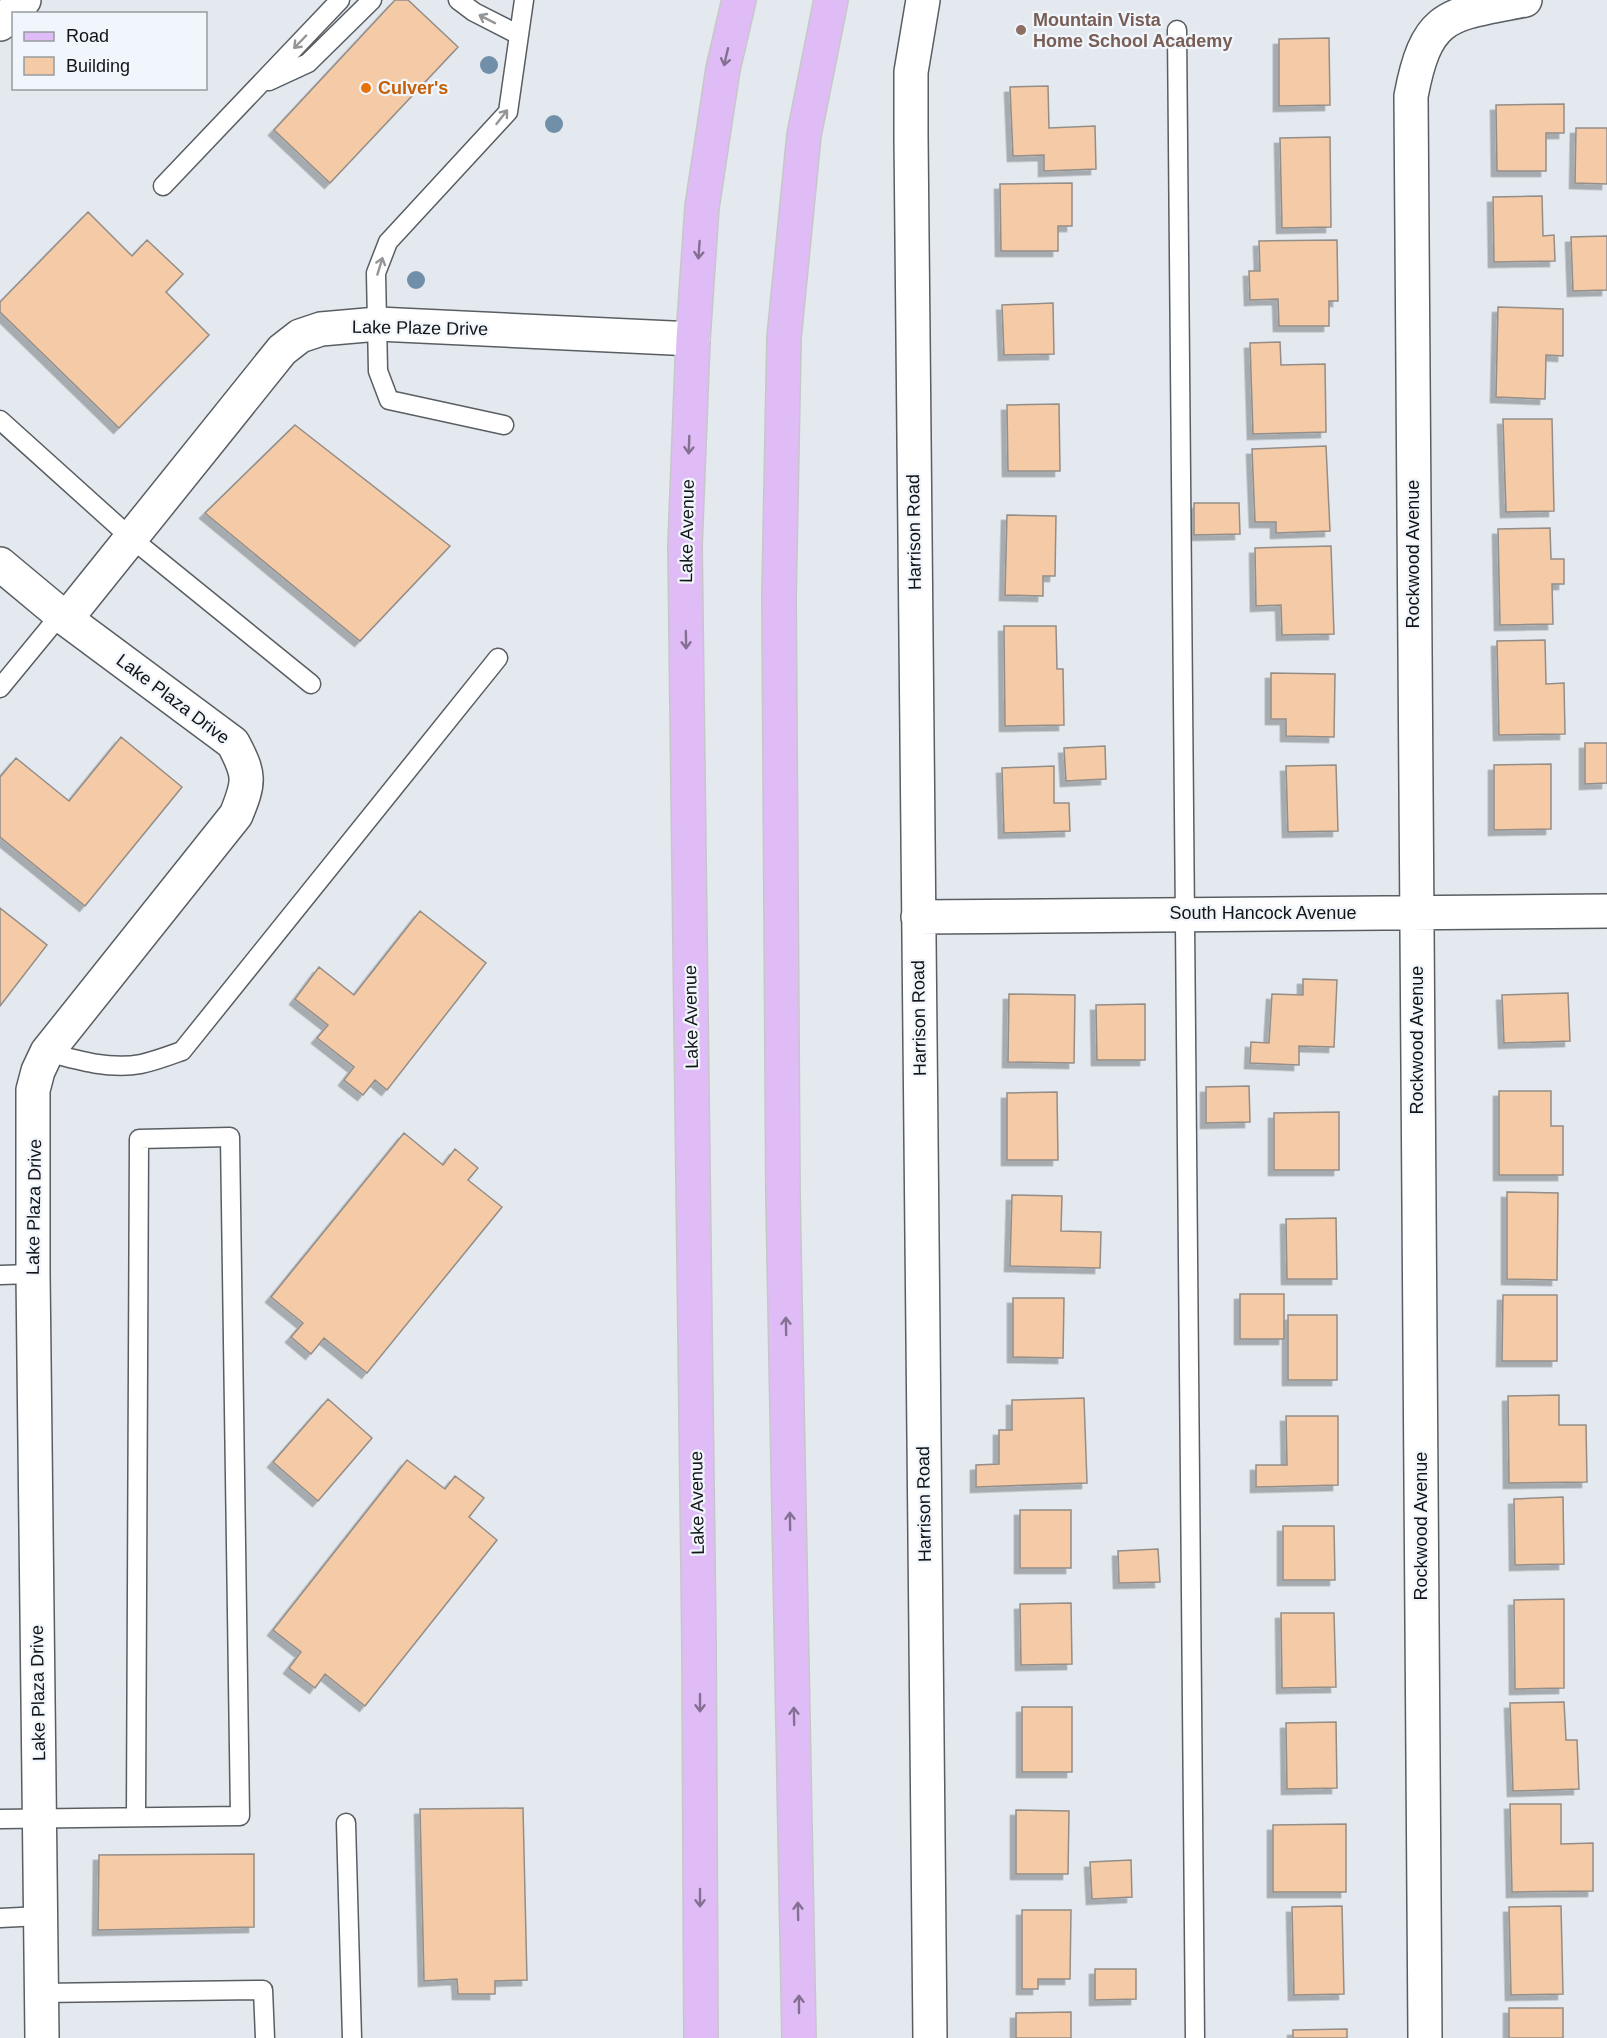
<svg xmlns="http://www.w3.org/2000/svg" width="1607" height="2038" font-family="Arial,sans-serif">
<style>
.building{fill:#f5cba7;stroke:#948d88;stroke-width:1.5;filter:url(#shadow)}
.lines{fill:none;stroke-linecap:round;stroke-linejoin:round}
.lane-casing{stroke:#595e63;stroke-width:21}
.street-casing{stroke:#595e63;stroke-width:36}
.primary-casing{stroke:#c6c7c7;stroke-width:36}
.lane{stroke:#fff;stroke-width:18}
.street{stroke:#fff;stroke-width:33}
.primary{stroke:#e0bcf7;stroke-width:33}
.tree{fill:#718fa8}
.oneway{stroke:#949596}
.oneway2{stroke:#837092}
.education-dot{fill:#8d6e63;stroke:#f0f6fc;stroke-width:2}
.food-dot{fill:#e8710a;stroke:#f0f6fc;stroke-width:2}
.labels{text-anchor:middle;stroke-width:4.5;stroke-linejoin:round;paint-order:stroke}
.education-label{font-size:18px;font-weight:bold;fill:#785e54;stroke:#f0f6fc;text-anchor:start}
.food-label{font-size:18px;font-weight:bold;fill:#c56008;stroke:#f0f6fc;text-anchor:start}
.street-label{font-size:18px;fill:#121416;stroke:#f0f6fc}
</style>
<defs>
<filter id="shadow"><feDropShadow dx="-5.5" dy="5.5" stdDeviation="0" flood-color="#0004"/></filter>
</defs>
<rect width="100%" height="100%" fill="#e3e9ef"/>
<path class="building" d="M395 0H408L458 47 330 183 274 130Z
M1329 38 1330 105 1279 106V39Z
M1048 86 1049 128 1095 126 1096 169 1044 171V155L1013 156 1010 87Z
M1564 104V133H1546V171H1497L1496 105Z
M1576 128H1607V184L1575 183Z
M1330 137 1331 227 1282 228 1280 138Z
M1072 183V226H1058V251H1001L1000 184Z
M1542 196 1543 236 1554 235 1555 261 1494 262 1493 197Z
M88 212 132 256 147 240 183 274 166 292 209 335 119 428 0 312V302Z
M1607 236V290L1573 291 1571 237Z
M1337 240 1338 301H1329V326H1279L1278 299 1250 300 1249 271H1260L1259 241Z
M1053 303 1054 354 1004 355 1002 305Z
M1498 307 1563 309V356L1546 355 1545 399 1496 397Z
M1280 342 1281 365 1325 364 1326 432 1253 434 1250 343Z
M1059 404 1060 471H1008L1007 405Z
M1503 419H1552L1554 511 1506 512Z
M295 425 450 546 360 641 205 513Z
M1326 446 1330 531 1276 533V522H1255L1252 449Z
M1194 503H1239L1240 534 1194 535Z
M1007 515 1056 516 1055 576H1043V596L1005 595Z
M1550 528 1551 559H1564V584H1552L1553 624 1500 625 1498 529Z
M1331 546 1334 634 1282 635 1281 605 1256 606 1255 548Z
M1004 626H1056L1057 669H1063L1064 725 1005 726Z
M1545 640 1546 684 1564 683 1565 734 1499 735 1497 641Z
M1271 673 1335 674 1334 737 1286 736V719H1271Z
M121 737 182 787 85 906 0 837V777L16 758 69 801Z
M1585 743H1607V783L1585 784Z
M1105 746 1106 779 1066 781 1064 748Z
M1551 764V829L1494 830V765Z
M1336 765 1338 831 1288 832 1286 766Z
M1054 766V803H1069L1070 831 1004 833 1002 768Z
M0 908 47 945 0 1006Z
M420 911 486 963 387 1090 375 1080 363 1095 344 1080 354 1067 317 1038 328 1025 295 999 319 967 354 995Z
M1303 979 1337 980 1334 1047 1299 1046V1065L1250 1063 1251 1042 1269 1043 1272 994 1303 995Z
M1568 993 1570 1041 1504 1043 1502 995Z
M1009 994 1075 995 1074 1063 1008 1062Z
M1145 1004V1060H1097L1096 1005Z
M1249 1086 1250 1122 1206 1123V1087Z
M1499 1091H1551V1126H1563V1175H1499Z
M1057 1092 1058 1160H1007V1093Z
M1339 1112V1170H1274V1113Z
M404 1133 443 1165 455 1149 478 1168 468 1180 502 1207 367 1373 324 1338 311 1354 291 1337 303 1323 271 1297Z
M1507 1192 1558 1193 1557 1280 1507 1279Z
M1012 1195 1062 1196 1061 1231 1101 1232 1100 1268 1010 1266Z
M1336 1218 1337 1279H1287L1286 1219Z
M1240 1294H1284V1339H1240Z
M1503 1295H1557V1361H1502Z
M1013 1298H1064L1063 1358 1013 1357Z
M1288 1315H1337V1380H1288Z
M1559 1395V1425H1586L1587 1482 1509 1483 1508 1396Z
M1084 1398 1087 1483 976 1487V1465L999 1464V1430H1012V1400Z
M328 1399 372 1438 318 1501 273 1462Z
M1286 1416H1338V1485L1256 1487V1465H1287Z
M407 1460 445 1489 455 1476 484 1498 469 1517 497 1540 365 1706 325 1674 315 1688 289 1668 301 1652 273 1630Z
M1563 1497 1564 1564 1515 1565 1514 1499Z
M1020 1510H1071V1568H1020Z
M1283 1526H1334L1335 1580H1283Z
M1158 1549 1160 1582 1119 1583 1118 1551Z
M1564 1599V1688L1515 1689 1514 1600Z
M1071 1603 1072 1664 1021 1665 1020 1604Z
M1281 1613H1334L1336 1687 1282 1688Z
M1564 1702 1566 1740H1577L1579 1789 1513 1791 1510 1703Z
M1022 1707H1072V1772H1022Z
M1336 1722 1337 1788 1287 1789 1286 1723Z
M1510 1804H1561V1844L1593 1843V1891L1512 1892Z
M523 1808 527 1980 495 1981V1994H458L457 1979 424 1981 420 1809Z
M1016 1810 1069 1811 1068 1874H1016Z
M1346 1824V1892H1273V1825Z
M254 1854V1927L98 1930 99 1855Z
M1131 1860 1132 1897 1092 1899 1090 1862Z
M1342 1906 1344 1994 1294 1995 1292 1907Z
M1561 1906 1563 1994 1511 1995 1509 1907Z
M1022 1910H1071L1070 1979H1038V1989H1022Z
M1095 1969H1136V1999L1095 2000Z
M1509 2008H1563V2038H1509Z
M1071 2012V2038H1016V2013Z
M1347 2029V2038H1293V2030Z"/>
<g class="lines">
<g class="lane-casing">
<path id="lane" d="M458 0 474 12 519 35
M1177 30 1195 2038
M269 81 308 63 372 0
M163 186 340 0
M0 420 131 538 311 684
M504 425 389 400 378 371 376 273 388 242 508 112 524 0
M0 688 60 615
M47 1052C76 1060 110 1070 141 1064 155 1061 168 1056 182 1051L498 658
M0 1275 33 1274
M0 1819 240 1816 230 1137 139 1139 136 1817
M346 1823 352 2038
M0 1918 41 1916
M42 1993 263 1990 265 2038"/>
</g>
<g class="street-casing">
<path id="street" d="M923 0 911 72V136L930 2038
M0 24 24 0
M0 564 66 619 233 743C250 775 250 781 236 815L47 1052 38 1071 33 1090V1274L42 2038
M66 619 282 350 300 336 321 329 378 324 693 339
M918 917 1607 911
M1425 2038 1411 96C1427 12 1448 15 1525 0"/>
</g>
<g class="primary-casing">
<path id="primary" d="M701 2038 699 1645 685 546 693 339 702 207 723 69 739 0
M799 2038 783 1197 779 596 784 338 804 135 831 0"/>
</g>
<use href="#lane" class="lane"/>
<use href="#street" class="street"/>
<use href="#primary" class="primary"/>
</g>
<g class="tree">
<circle cx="489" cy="65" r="9"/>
<circle cx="554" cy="124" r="9"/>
<circle cx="416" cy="280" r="9"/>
</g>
<defs><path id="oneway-shaft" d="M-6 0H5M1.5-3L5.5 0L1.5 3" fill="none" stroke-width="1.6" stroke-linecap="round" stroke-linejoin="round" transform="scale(1.5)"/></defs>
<g class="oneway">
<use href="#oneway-shaft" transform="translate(487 19) rotate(-153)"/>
<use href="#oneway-shaft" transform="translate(300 42) rotate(134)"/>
<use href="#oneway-shaft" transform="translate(502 117) rotate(-52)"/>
<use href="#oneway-shaft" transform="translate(380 266) rotate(-73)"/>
</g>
<g class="oneway2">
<use href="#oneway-shaft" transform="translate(726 57) rotate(103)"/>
<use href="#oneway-shaft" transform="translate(699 250) rotate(94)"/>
<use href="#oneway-shaft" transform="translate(689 445) rotate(92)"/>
<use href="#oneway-shaft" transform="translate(686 640) rotate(89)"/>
<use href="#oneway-shaft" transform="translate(786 1326) rotate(-91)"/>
<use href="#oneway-shaft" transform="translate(790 1521) rotate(-91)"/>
<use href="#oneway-shaft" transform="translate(700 1703) rotate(90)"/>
<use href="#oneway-shaft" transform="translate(794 1716) rotate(-91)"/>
<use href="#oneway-shaft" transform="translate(700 1898) rotate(90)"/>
<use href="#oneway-shaft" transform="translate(798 1911) rotate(-91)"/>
<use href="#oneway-shaft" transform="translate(799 2004) rotate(-90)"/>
</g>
<circle class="education-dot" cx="1021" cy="30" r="6"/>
<circle class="food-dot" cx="366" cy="88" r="6"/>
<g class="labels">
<g class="education-label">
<text x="1033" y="26">Mountain Vista<tspan x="1033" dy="21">Home School Academy</tspan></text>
</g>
<g class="food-label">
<text x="378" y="94">Culver's</text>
</g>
<g class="street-label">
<text transform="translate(420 328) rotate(1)" y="6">Lake Plaze Drive</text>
<text transform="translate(687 531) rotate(-89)" y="6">Lake Avenue</text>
<text transform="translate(914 532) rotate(-91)" y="6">Harrison Road</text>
<text transform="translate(1413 554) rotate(-90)" y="6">Rockwood Avenue</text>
<text transform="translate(173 699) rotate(37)" y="6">Lake Plaza Drive</text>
<text x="1263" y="919">South Hancock Avenue</text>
<text transform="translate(691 1017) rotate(-91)" y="6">Lake Avenue</text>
<text transform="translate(919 1018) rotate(-91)" y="6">Harrison Road</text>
<text transform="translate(1417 1040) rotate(-90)" y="6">Rockwood Avenue</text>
<text transform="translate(34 1207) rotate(-89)" y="6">Lake Plaza Drive</text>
<text transform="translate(697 1503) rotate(-91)" y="6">Lake Avenue</text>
<text transform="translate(924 1504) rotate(-91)" y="6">Harrison Road</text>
<text transform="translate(1421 1526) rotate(-90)" y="6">Rockwood Avenue</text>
<text transform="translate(38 1693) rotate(-91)" y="6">Lake Plaza Drive</text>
</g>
</g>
<rect x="12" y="12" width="195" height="78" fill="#f0f6fc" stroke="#979ca0" stroke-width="1.5"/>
<rect x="24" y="32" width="30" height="9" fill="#e0bcf7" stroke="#979ca0" stroke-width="1.5"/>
<text x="66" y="42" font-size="18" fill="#121416">Road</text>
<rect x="24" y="57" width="30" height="18" fill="#f5cba7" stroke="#979ca0" stroke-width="1.5"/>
<text x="66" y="72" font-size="18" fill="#121416">Building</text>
</svg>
